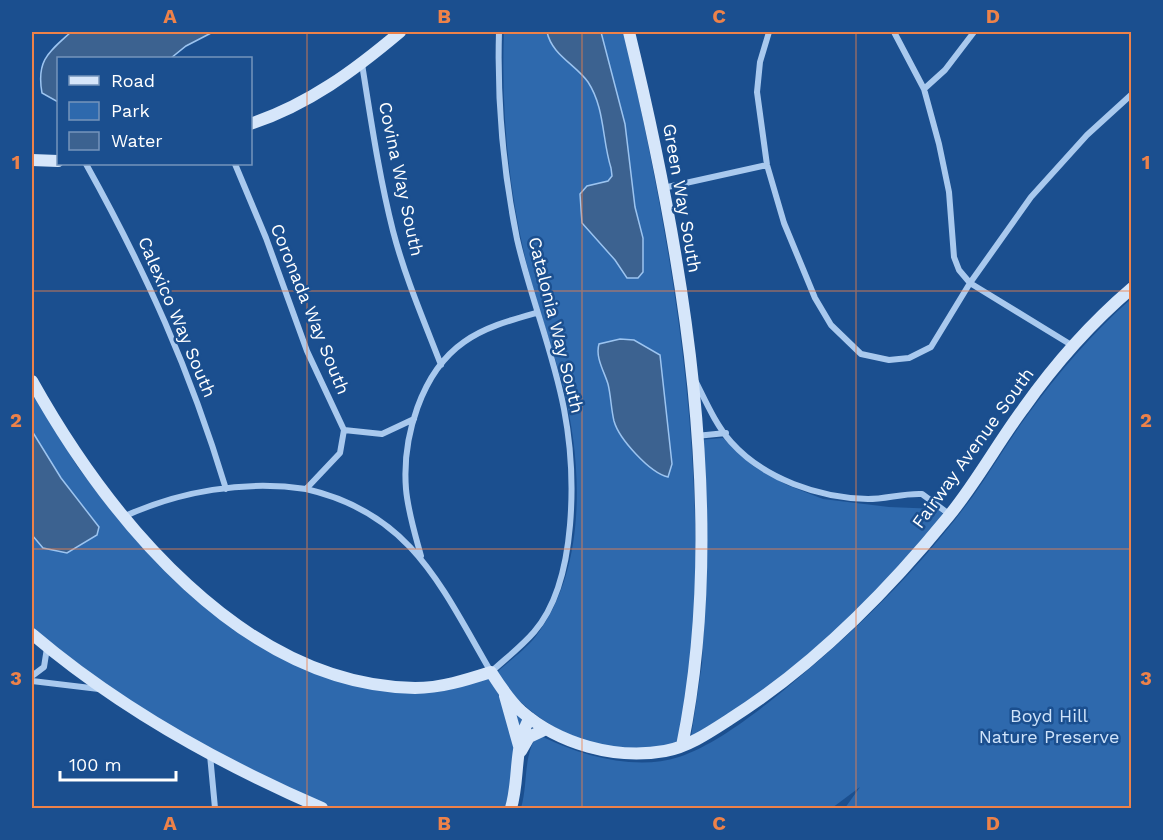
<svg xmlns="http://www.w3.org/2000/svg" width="1163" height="840" font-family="'Work Sans',sans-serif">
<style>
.green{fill:#2e69ad}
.water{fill:#3c6290;stroke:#9cc4f0;stroke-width:1.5}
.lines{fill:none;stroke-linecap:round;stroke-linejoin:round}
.street{stroke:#a9c9ee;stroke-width:6}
.secondary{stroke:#d6e6fa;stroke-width:12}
.grid{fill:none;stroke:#ee8249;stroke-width:1.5;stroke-opacity:0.55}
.labels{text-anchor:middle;stroke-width:5;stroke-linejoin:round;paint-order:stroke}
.street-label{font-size:18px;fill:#fff;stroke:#1b4f8f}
.park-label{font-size:18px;fill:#cfe3fa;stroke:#1b4f8f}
.neatline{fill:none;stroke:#ee8249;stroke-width:2}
.grid-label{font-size:20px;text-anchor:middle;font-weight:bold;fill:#ee8249}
</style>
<rect width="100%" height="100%" fill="#1b4f8f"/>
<path class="green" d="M504 32H624C660 193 691 354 695 520 696 568 698 617 693 665 690 690 685 716 681 741 612 765 535 731 496 673 509 661 525 650 536 636 587 569 583 465 563 387 552 344 536 304 526 261 508 186 501 108 504 32Z
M1131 299V808H845L860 787 832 808H521C528 785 523 758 536 737H543C582 756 636 771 679 757 716 745 760 710 790 685 858 629 920 568 973 496 991 471 1007 443 1026 417 1057 374 1092 333 1131 299Z
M32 391 77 466 107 505 262 647 377 687 488 676 530 722 507 808H332L214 753 132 704 32 629Z
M723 438 753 466 787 485 823 499 889 507 938 509 944 515 856 613 759 696 691 737 702 664 706 571 700 440Z"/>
<path class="water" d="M71 32H213L186 46 171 58H58V102L42 93C36 60 49 52 71 32Z
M547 32H601L625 124 635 207 643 238V272L638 278H627L615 260 582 223 580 194 587 186 608 181 612 176 611 168C602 140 605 108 588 82 575 64 552 55 547 32Z
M620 339 634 340 660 355 672 464 668 477C650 473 619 439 614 421 611 409 611 396 608 384 604 371 595 357 599 344Z
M32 431 61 478 99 527 97 535 67 553 43 548 32 535Z"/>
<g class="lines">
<path class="street" d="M769 32 760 62 757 92 767 165 784 223 815 298 831 325 861 354 889 360 909 358 931 347 970 283 1031 197 1087 135 1132 94
M894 32 924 89 939 144 949 192 954 257 959 270 970 283 1073 346
M362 64C371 120 379 176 393 231 405 277 424 321 441 365
M924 89 945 70 974 32
M86 164C146 272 190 370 226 489
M235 164 266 238 307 351 344 430
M663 188 767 165
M696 382C706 402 716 425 731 442 764 479 819 498 868 499 886 499 904 493 922 494L949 514
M344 430 382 434 414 419
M696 436 726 433
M306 489C411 513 441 586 491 672 505 659 521 647 534 632 578 581 576 472 564 409 553 351 530 296 517 239 503 170 497 101 499 32
M123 517C179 491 245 480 306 489L340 453 344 430
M421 556C415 534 408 512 406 489 402 438 421 372 464 342 485 327 511 320 536 313
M32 676 44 667 47 648
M32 681 99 689
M210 755 215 808"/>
<path class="secondary" d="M629 32C683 254 729 519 682 746
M250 124C308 105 355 70 400 32
M32 160 58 161
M32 381C108 517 243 686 415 688 441 688 466 680 491 672 500 686 509 700 521 711 559 744 615 760 665 751 688 747 710 732 730 719 814 666 885 594 948 517 976 483 997 444 1023 409 1054 365 1091 323 1132 288
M32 634C119 708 218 763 322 808
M505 696 519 746
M521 751 529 737 546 729
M511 808C520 778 513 745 530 718"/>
</g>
<path class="grid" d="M307 32V808M582 32V808M856 32V808M32 291H1132M32 549H1132"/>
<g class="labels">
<g class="street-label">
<text transform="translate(401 179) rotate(78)" y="6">Covina Way South</text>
<text transform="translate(682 198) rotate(80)" y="6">Green Way South</text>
<text transform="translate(310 309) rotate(68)" y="6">Coronada Way South</text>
<text transform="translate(177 317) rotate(67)" y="6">Calexico Way South</text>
<text transform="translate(556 325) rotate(76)" y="6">Catalonia Way South</text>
<text transform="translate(973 448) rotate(-54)" y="6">Fairway Avenue South</text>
</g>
<g class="park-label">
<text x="1049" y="722">Boyd Hill<tspan x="1049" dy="21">Nature Preserve</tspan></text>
</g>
</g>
<rect width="1163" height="840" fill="none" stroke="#1b4f8f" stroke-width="66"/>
<rect x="57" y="57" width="195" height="108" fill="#1b4f8f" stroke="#7695bc" stroke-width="1.5"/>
<rect x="69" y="76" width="30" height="9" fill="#d6e6fa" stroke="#7695bc" stroke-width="1.5"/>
<text x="111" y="87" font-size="18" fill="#ffffff">Road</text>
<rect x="69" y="102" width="30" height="18" fill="#2e69ad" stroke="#7695bc" stroke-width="1.5"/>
<text x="111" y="117" font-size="18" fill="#ffffff">Park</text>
<rect x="69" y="132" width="30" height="18" fill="#3c6290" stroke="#7695bc" stroke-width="1.5"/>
<text x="111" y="147" font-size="18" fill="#ffffff">Water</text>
<path d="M60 771v9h116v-9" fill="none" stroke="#ffffff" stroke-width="3"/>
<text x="69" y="771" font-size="18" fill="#ffffff" stroke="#1b4f8f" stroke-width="4.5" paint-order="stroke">100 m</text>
<rect x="33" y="33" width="1097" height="774" class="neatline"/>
<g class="grid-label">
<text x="170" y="23">A</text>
<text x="444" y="23">B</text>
<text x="719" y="23">C</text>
<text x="993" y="23">D</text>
<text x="16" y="169">1</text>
<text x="1146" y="169">1</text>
<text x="16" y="427">2</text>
<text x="1146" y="427">2</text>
<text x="16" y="685">3</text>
<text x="1146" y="685">3</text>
<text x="170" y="830">A</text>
<text x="444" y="830">B</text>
<text x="719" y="830">C</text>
<text x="993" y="830">D</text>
</g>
</svg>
